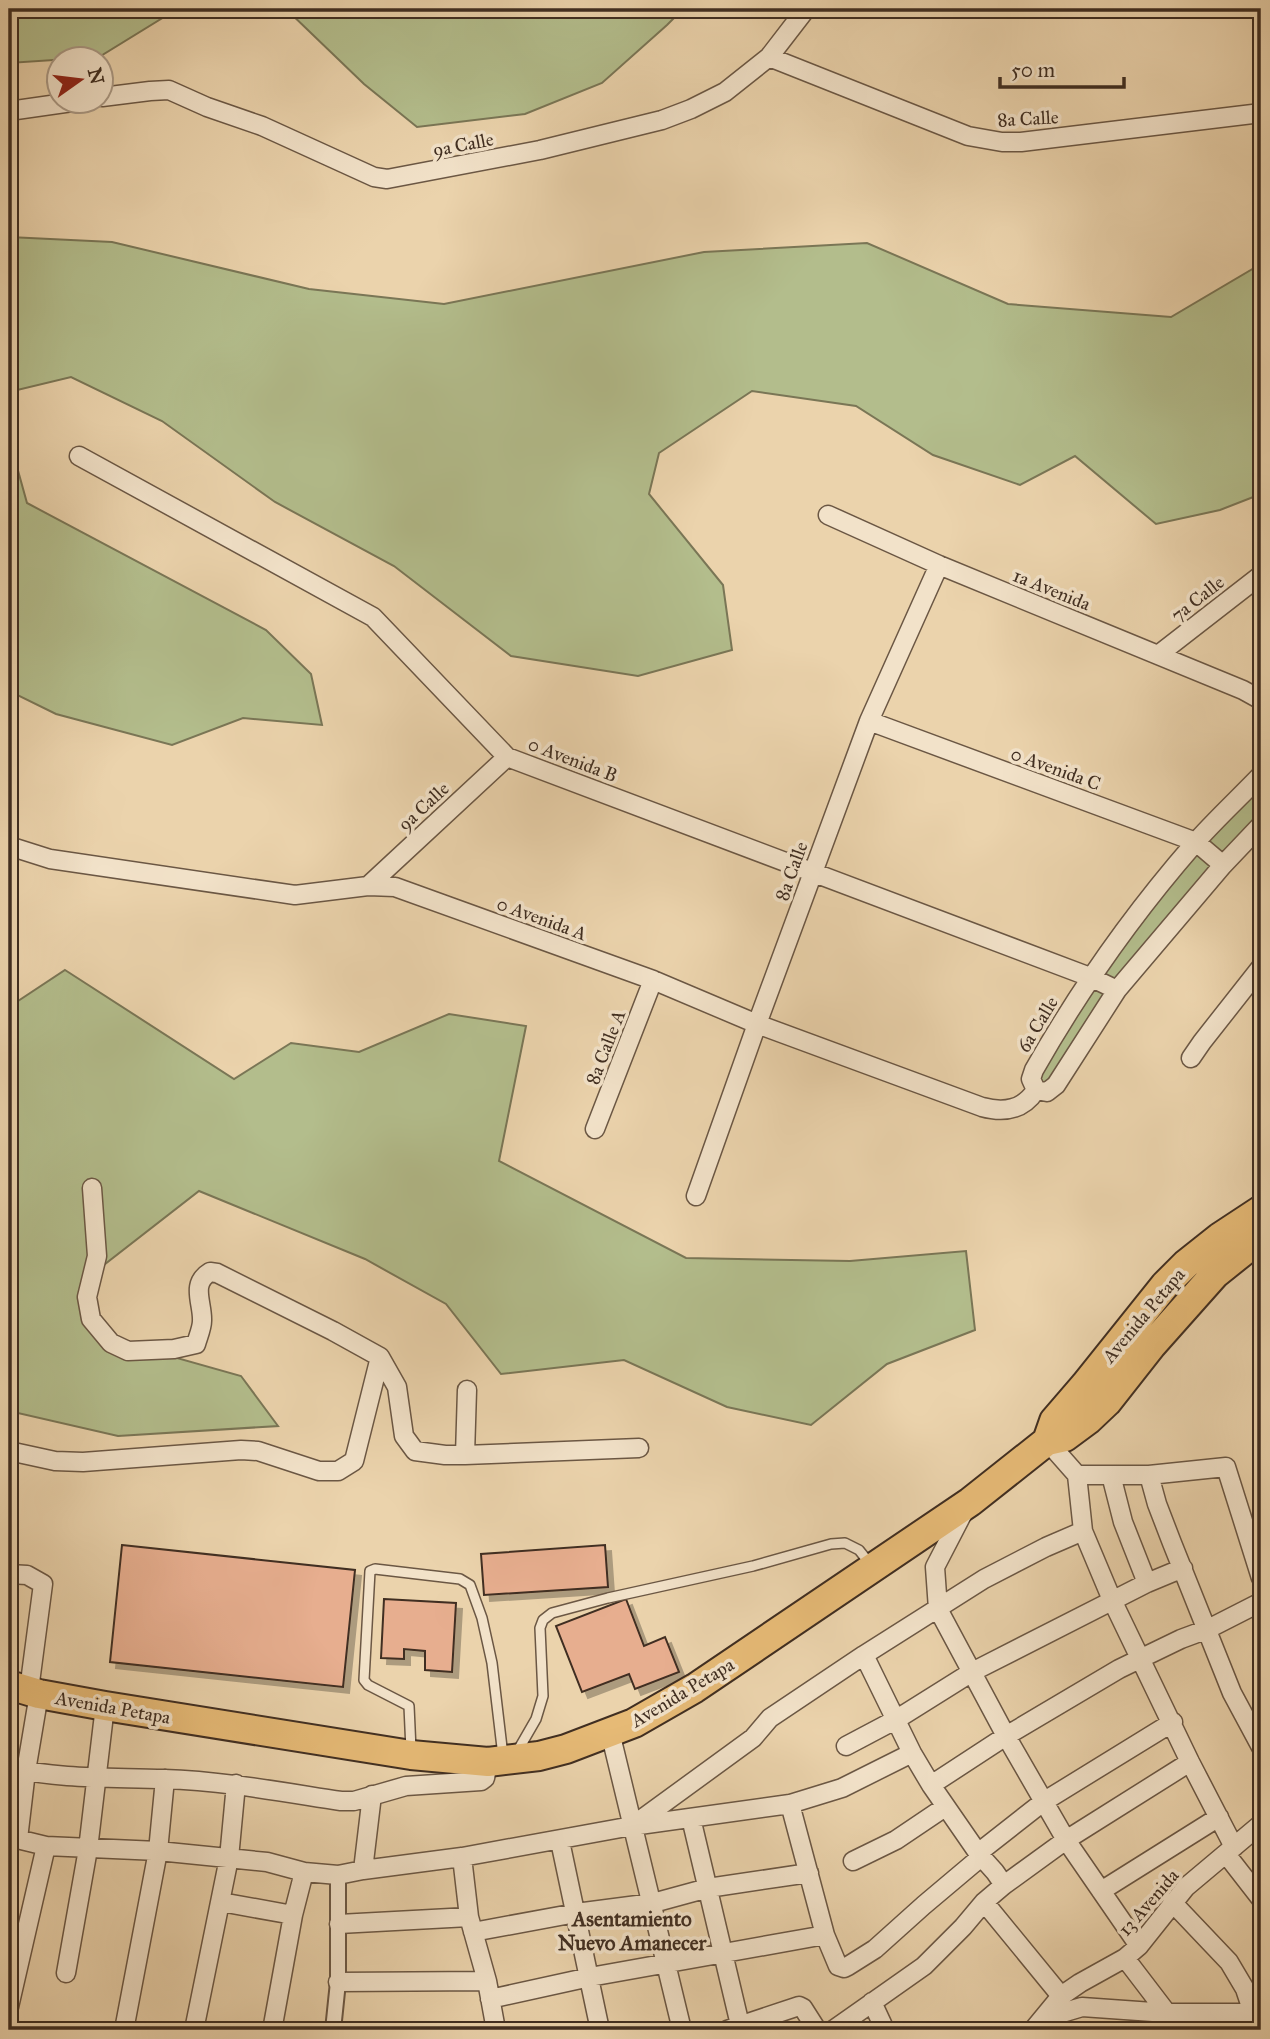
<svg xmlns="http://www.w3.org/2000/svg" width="1270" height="2039" font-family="'IM FELL Great Primer',serif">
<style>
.green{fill:#b3bd8c;stroke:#7a7656;stroke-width:2}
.building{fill:#e7ae8f;stroke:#402e21;stroke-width:2;filter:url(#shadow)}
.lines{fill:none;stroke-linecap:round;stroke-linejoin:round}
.service-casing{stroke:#6b5744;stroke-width:12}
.pedestrian-casing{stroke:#6b5744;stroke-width:18}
.minor-casing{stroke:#6b5744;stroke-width:21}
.primary-casing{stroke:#402e21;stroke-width:32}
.service{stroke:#f2e2c9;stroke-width:9}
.pedestrian{stroke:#f2e2c9;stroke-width:14}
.minor{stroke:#f2e2c9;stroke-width:18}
.primary{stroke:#e6ba76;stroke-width:28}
.labels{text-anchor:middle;stroke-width:7;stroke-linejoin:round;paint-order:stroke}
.street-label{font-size:19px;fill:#402e21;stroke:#f2e2c9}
.neighbourhood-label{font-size:21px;font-weight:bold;fill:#402e21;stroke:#f2e2c9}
</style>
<defs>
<filter id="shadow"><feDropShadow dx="6" dy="6" stdDeviation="0" flood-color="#0004"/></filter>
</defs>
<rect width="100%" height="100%" fill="#ebd3ac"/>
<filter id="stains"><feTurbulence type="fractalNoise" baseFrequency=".00286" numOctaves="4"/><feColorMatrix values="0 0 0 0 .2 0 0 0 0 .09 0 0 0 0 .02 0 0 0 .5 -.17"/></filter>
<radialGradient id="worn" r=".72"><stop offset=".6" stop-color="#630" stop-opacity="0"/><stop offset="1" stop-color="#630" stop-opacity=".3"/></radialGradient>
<path class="green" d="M9 9H177L99 57 9 63Z
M286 9H683L667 25 602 83 525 114 417 127 364 84Z
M9 237 112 242 309 289 444 304 704 252 867 243 1008 304 1171 317 1261 264V494L1220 510 1156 524 1075 456 1020 485 933 455 856 406 752 391 659 453 649 494 723 585 732 650 638 676 511 656 394 566 275 502 162 421 71 377 9 392Z
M9 438 27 503 266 630 311 674 322 725 243 718 172 745 56 714 9 691Z
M1261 775V825L1223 865 1047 1092 1034 1070 1090 977Z
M65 970 234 1079 291 1043 359 1052 449 1014 526 1026 499 1161 686 1258 850 1261 966 1251 975 1330 887 1364 811 1425 727 1407 624 1360 501 1374 446 1304 365 1259 199 1191 91 1275 99 1336 241 1376 278 1426 118 1436 9 1411V1007Z"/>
<path class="building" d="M122 1545 355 1570 343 1687 110 1662Z
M605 1545 608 1587 484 1595 481 1554Z
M384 1599 456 1603 452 1672 425 1670V1651L404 1649V1659L381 1658Z
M626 1599 644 1646 665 1637 679 1672 635 1689 629 1674 582 1692 556 1626Z"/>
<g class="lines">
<g class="service-casing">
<path id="service" d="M411 1750 409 1706 368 1685 364 1680 370 1571 375 1569 460 1579 470 1585 482 1618 492 1663 503 1756
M517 1752 536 1719 543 1696 540 1628 543 1620 552 1613 608 1598 753 1566 831 1544 845 1543 859 1550 871 1565"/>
</g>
<g class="pedestrian-casing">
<path id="pedestrian" d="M333 2030 338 1982V1875"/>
</g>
<g class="minor-casing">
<path id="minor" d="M769 57 968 136 1002 142H1021L1261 113
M102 97 150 91 169 90 207 107 262 126 374 177 387 179 540 150 662 120 691 109 725 92 769 57 806 9
M9 111 72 102
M79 456 373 617 507 757 1090 977 1117 990
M828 515 939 565 1243 690 1261 700
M1158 655 1261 575
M869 721 1196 842 1223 865
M1261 775C1239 798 1215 820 1194 844 1133 914 1080 989 1034 1070L1031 1079 1036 1090 1047 1092 1056 1085 1117 990 1223 865 1261 825
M9 846 50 859 295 895 368 886 395 887 653 980 757 1024 982 1107C1004 1113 1023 1110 1036 1090
M368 886 507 757
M1191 1058 1202 1042 1261 967
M595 1129 653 980
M92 1188 97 1256 87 1297 91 1319 111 1343 128 1351 174 1349 196 1344C198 1337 202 1328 202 1321 203 1303 190 1284 210 1272L217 1273 333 1331 380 1357 397 1387 404 1436 415 1451 445 1455H465L639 1448
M696 1196 757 1024 869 721 939 565
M1047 1441 1077 1475 1083 1531 1112 1600 1190 1762 1234 1847
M9 1451 55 1461 83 1462 241 1450 258 1451 319 1471H338L354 1461 380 1357
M465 1455 467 1390
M1077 1475H1149L1226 1467 1261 1578
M1111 1475 1123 1522 1147 1583
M1149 1475 1157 1504 1172 1543 1232 1693 1261 1747
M964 1511 935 1567 938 1609 1006 1736 1066 1840 1139 1946
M9 1574 27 1575 43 1584 29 1690
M864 1655 912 1753 931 1785 978 1853 995 1872 1004 1885
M610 1732 682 2030
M846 1746 897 1719 972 1672 1147 1583 1183 1568
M9 1767C59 1780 113 1777 164 1779 224 1781 282 1792 341 1801H354L406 1786 481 1781 485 1778 488 1762
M931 1785 1006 1736 1119 1669 1181 1639 1208 1629 1261 1602
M790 1804 825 1935 838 1966 844 1968 848 1966 875 1949 924 1905 981 1857
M691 1818 740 2025
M635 1824 753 1738 770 1718 864 1655 984 1579 1046 1547 1083 1531
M9 1837 46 1846 158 1851 267 1862 304 1872 338 1875 363 1870 462 1857 632 1826 790 1804 842 1788 912 1753
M18 1839 26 1771 39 1694
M560 1841 600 2030
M978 1853 1043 1802 1173 1722
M1226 1854 1261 1899
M462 1857 469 1917 487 1981 496 2030
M853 1861 896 1840 945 1807
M363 1870 372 1795
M1101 1891 1219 1817
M221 1902 293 1915
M984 1902 1061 1996
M1172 1902 1229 1962 1245 1989 1253 2013
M339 1924 469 1917
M473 1932 576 1913 653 1903 708 1888 809 1873
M1125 1958 1167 2013
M66 1973 88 1849 105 1706
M338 1982 487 1981
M490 1999 590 1977 825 1935
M872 2002 885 2030
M9 2007 46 1846
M1045 2018 1082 2007 1167 2013H1253L1261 2009
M273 2025 293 1915 304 1872
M124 2030 158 1851 165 1779
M194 2030 229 1858 236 1784
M727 2030 799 2006 803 2008 817 2030
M833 2030 924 1966 963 1927 984 1902 1004 1885 1066 1840 1190 1762
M1033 2030 1061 1996 1080 1983 1125 1958 1139 1946 1186 1887 1261 1824"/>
</g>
<g class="primary-casing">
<path id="primary" d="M1047 1441 1054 1421 1085 1385 1165 1285 1186 1264 1220 1237 1261 1210
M9 1685 39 1694 105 1706 411 1755 488 1762 539 1756 566 1749 634 1723 695 1688 970 1502 1047 1441 1065 1437 1088 1420 1107 1402 1151 1346 1215 1274 1245 1250 1261 1241"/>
</g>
<use href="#service" class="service"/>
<use href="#pedestrian" class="pedestrian"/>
<use href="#minor" class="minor"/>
<use href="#primary" class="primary"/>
</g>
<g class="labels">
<g class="street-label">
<text transform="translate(1028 118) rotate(-3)" y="7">8a Calle</text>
<text transform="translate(463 144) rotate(-11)" y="7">9a Calle</text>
<text transform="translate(1052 589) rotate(22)" y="7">1a Avenida</text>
<text transform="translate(1197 598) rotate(-38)" y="7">7a Calle</text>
<text transform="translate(573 759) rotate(21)" y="7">0 Avenida B</text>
<text transform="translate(1056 768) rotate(20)" y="7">0 Avenida C</text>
<text transform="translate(423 806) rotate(-43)" y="7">9a Calle</text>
<text transform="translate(791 871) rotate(-70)" y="7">8a Calle</text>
<text transform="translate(542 918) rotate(20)" y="7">0 Avenida A</text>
<text transform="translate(1037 1024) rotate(-59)" y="7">6a Calle</text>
<text transform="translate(605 1047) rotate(-69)" y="7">8a Calle A</text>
<text transform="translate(1143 1315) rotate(-50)" y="7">Avenida Petapa</text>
<text transform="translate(682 1692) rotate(-31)" y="7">Avenida Petapa</text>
<text transform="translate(113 1707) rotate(10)" y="7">Avenida Petapa</text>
<text transform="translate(1148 1902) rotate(-49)" y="7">13 Avenida</text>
</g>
<g class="neighbourhood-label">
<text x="632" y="1926">Asentamiento<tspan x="632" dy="24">Nuevo Amanecer</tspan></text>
</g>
</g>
<rect width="1270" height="2039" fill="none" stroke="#ebd3ac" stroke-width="35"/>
<rect x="10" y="10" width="1249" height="2018" fill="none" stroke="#402e21" stroke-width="3.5"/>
<rect x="18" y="18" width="1235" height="2004" fill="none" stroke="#402e21" stroke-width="2"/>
<g transform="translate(80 80) rotate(76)"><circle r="33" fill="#f2e2c9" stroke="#ab9a86" stroke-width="2"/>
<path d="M0-5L12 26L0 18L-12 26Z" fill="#8f2418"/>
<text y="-10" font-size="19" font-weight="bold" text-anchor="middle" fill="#402e21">N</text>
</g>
<path d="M1000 77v10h124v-10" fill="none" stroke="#402e21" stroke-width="3.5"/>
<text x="1011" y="77" font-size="21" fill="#402e21" stroke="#f2e2c9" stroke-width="5" paint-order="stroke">50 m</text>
<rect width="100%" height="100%" filter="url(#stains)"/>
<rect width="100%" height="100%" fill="url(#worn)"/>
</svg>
